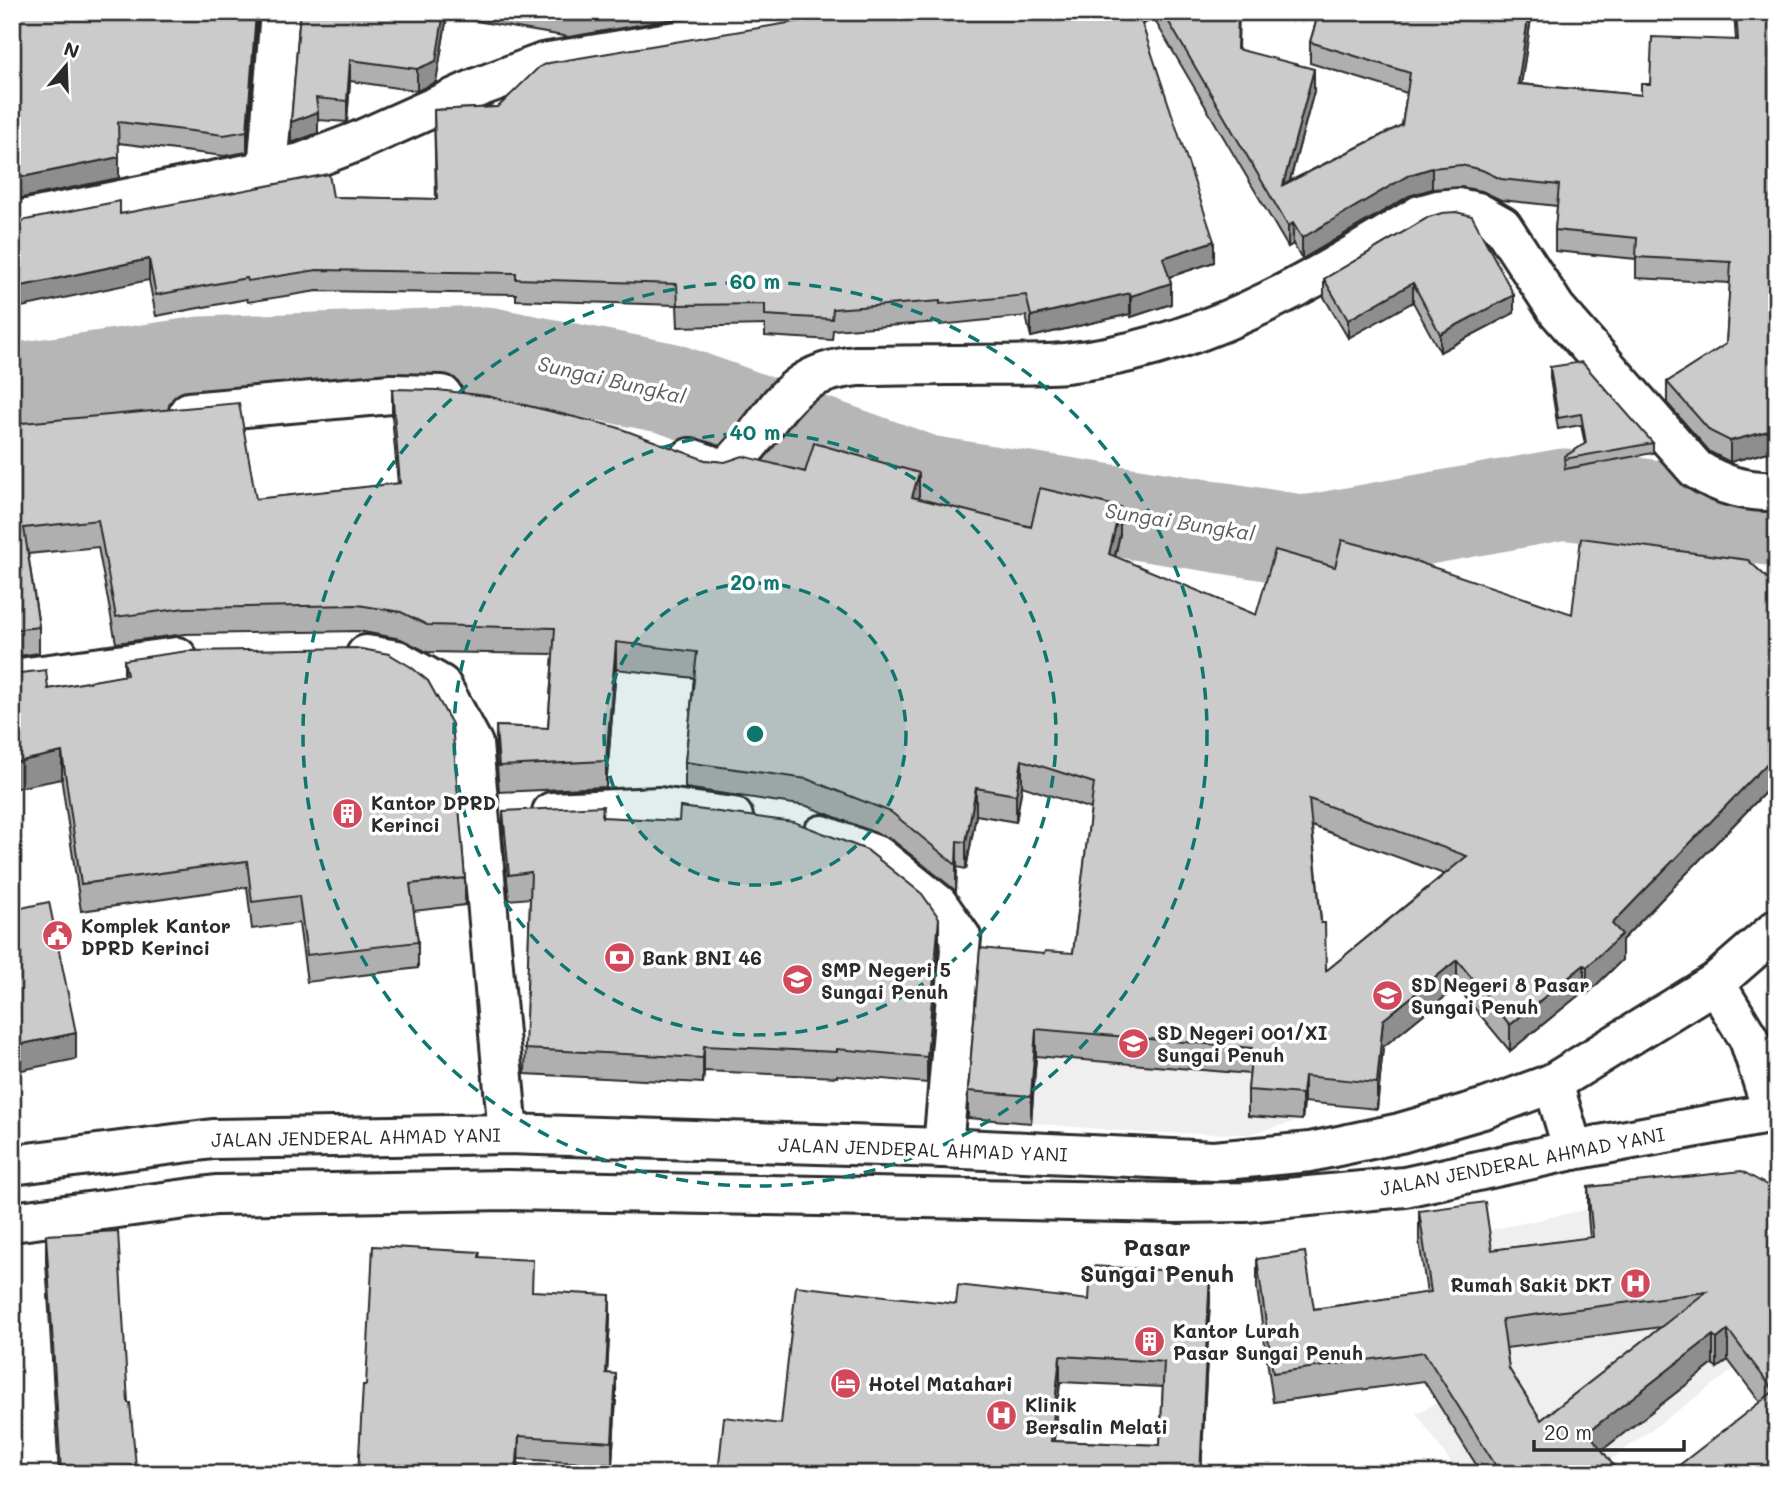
<svg xmlns="http://www.w3.org/2000/svg" width="1789" height="1486" font-family="Mali,sans-serif">
<style>
.built{fill:#efefef}
.lines{fill:none;stroke-linecap:round;stroke-linejoin:round}
.river{stroke:#b6b6b6;stroke-width:91}
.minor-casing{stroke:#2b2b2b;stroke-width:44}
.tertiary-casing{stroke:#2b2b2b;stroke-width:44}
.secondary-casing{stroke:#2b2b2b;stroke-width:44}
.minor{stroke:#fff;stroke-width:38}
.tertiary{stroke:#fff;stroke-width:38}
.secondary{stroke:#fff;stroke-width:38}
.wall{fill:#afafaf;stroke:#2b2b2b;stroke-width:2;fill-rule:evenodd}
.shaded-wall{fill:#8e8e8e;stroke:#2b2b2b;stroke-width:2}
.building{fill:#cbcbcb;stroke:#2b2b2b;stroke-width:2;fill-rule:evenodd}
.ring{fill:none;stroke:#0f766e;stroke-width:3.5;stroke-dasharray:12 9}
.labels{text-anchor:middle;dominant-baseline:central;stroke-width:7;stroke-linejoin:round;paint-order:stroke}
.poi-label{font-size:19px;font-weight:bold;fill:#2b2b2b;stroke:#fff;text-anchor:start}
.street-label{font-size:19px;fill:#2b2b2b;stroke:#fff}
.water-label{font-size:21px;font-style:italic;fill:#5c5c5c;stroke:#fff}
.quarter-label{font-size:23px;font-weight:bold;fill:#2b2b2b;stroke:#fff}
.centre{fill:#0f766e;stroke:#fff;stroke-width:3.5}
.ring-label{font-size:21px;text-anchor:middle;font-weight:bold;fill:#0f766e;stroke:#fff;stroke-width:7;stroke-linejoin:round;paint-order:stroke}
</style>
<rect width="100%" height="100%" fill="#fff"/>
<filter id="ink" filterUnits="userSpaceOnUse"><feTurbulence type="fractalNoise" baseFrequency=".0143" numOctaves="2"/><feDisplacementMap in="SourceGraphic" scale="14" xChannelSelector="R" yChannelSelector="G"/><feConvolveMatrix kernelMatrix="1 2 1 2 8 2 1 2 1" color-interpolation-filters="sRGB"/></filter>
<g filter="url(#ink)">
<g class="built">
<polygon points="964,973 1312,1003 1302,1120 1249,1134 1143,1133 952,1116"/>
<polygon points="1690,1188 1777,1338 1591,1474 1459,1474 1416,1413 1505,1370 1485,1231"/>
</g>
<g class="lines">
<polyline class="river" points="12,389 201,362 486,352 668,388 927,481 1306,541 1564,494 1777,521"/>
<defs>
<g id="minor">
<polyline points="267,170 280,12"/>
<polyline points="12,222 301,163 356,142 479,87 543,63 802,20 815,12"/>
<polyline points="189,412 391,394 442,395"/>
<path d="M690,458L717,467L729,466C778,420 779,374 857,366C887,366 917,365 948,365C987,364 1026,366 1065,363C1201,349 1306,284 1420,215L1438,210L1457,208L1477,212L1502,226L1556,309L1696,469C1722,486 1746,492 1777,491"/>
<polyline points="366,655 397,660 441,685 473,744 508,1134"/>
<polyline points="12,679 177,657"/>
<polyline points="552,812 659,807 733,817"/>
<polyline points="822,835 878,856 938,904 961,937 943,1148"/>
</g>
<polyline id="tertiary" points="1715,983 1777,929"/>
<g id="secondary">
<polyline points="1553,1083 1573,1150"/>
<polyline points="12,1165 213,1139 508,1134 943,1148 1214,1161 1310,1152 1400,1133 1486,1108 1553,1083 1715,983 1749,1039 1773,1113 1777,1116"/>
<polyline points="12,1222 216,1195 507,1190 1175,1203 1245,1202 1405,1187 1573,1150 1773,1113"/>
</g>
</defs>
<use href="#minor" class="minor-casing"/>
<use href="#tertiary" class="tertiary-casing"/>
<use href="#secondary" class="secondary-casing"/>
<use href="#minor" class="minor"/>
<use href="#tertiary" class="tertiary"/>
<use href="#secondary" class="secondary"/>
</g>
<g class="wall">
<polygon points="258,12 247,152 224,156 118,143 119,178 12,200"/>
<polygon points="300,12 715,12 569,37 447,16 436,82 417,91 350,81 347,122 318,120 318,133 291,143"/>
<polygon points="821,12 1239,12 1238,49 1314,91 1290,181 1402,125 1407,93 1310,63 1310,42 1319,12 1532,12 1521,84 1641,95 1650,84 1736,40 1734,12 1777,12 1777,452 1776,450 1730,462 1710,452 1667,403 1667,382 1726,344 1730,283 1636,278 1636,259 1555,251 1555,230 1557,206 1501,200 1482,191 1461,187 1432,189 1409,196 1302,259 1293,244 1288,247 1154,19 1142,24 1214,262 1169,277 1171,304 1131,317 1130,314 1031,337 1026,316 940,325 940,322 833,330 832,340 765,336 765,325 678,327 677,305 516,300 516,294 317,291 248,302 247,299 156,316 149,280 120,214 333,197 436,199 434,110 498,107 806,20"/>
<polygon points="1537,12 1580,12 1580,15"/>
<polygon points="1429,217 1514,313 1440,352 1413,302 1348,338 1324,297 1324,279"/>
<polygon points="1550,367 1653,443 1653,453 1565,469 1564,457 1585,444 1581,425 1558,429 1550,378"/>
<path d="M392,389L705,460L805,472L919,499L1031,527L1120,534L1115,557L1256,615L1335,567L1572,614L1777,587V780L1622,940V960L1587,994L1584,991L1510,1051L1457,987L1383,1047L1377,1109L1304,1102L1302,1120L1248,1116V1090L1250,1074L1036,1056L1031,1123L968,1118V1091L1044,954L1073,953L1091,809L1022,786L1016,822L976,815L966,869L957,867L956,891L891,839L807,806L685,788V762L694,678L616,669L606,787L499,792L496,752V726L548,728L553,654L427,652L401,639L358,631L185,634L116,643L98,547L28,554L39,627V653L12,657V424L256,499L398,484L392,416ZM1312,826L1444,874L1326,971Z"/>
<polygon points="124,660 465,878 465,905 413,911 418,942 418,968 307,982 299,923 252,929 247,887 81,911 48,689 124,676"/>
<polygon points="503,811 603,817 939,943 927,1083 837,1075 837,1077 704,1071 703,1083 525,1074 530,898 509,900 503,836"/>
<path d="M1588,1187L1777,1191V1474L1760,1402L1728,1360L1717,1368L1713,1364L1602,1450L1619,1474H1482L1424,1381L1273,1402L1257,1288V1259L1314,1309L1427,1293L1419,1240V1211L1492,1250L1590,1238L1588,1216ZM1661,1327L1541,1420L1509,1369L1506,1348Z"/>
<polygon points="46,1235 128,1403 136,1474 59,1474 46,1262"/>
<polygon points="480,1257 533,1292 610,1318 607,1373 616,1397 612,1465 519,1459 366,1385"/>
<path d="M1210,1299L1201,1474H718L781,1424L956,1304L1089,1300ZM1060,1382L1163,1387L1160,1445L1054,1441Z"/>
</g>
<g class="shaded-wall">
<polygon points="256,12 258,12 247,152 247,131"/>
<polygon points="444,12 447,12 447,16 436,82 417,91 417,69"/>
<polygon points="1136,12 1154,12 1154,19 1136,27"/>
<polygon points="1529,12 1532,12 1518,105 1518,84"/>
<polygon points="350,60 350,81 347,122 347,101"/>
<polygon points="1314,69 1314,91 1283,206 1283,185"/>
<polygon points="318,112 318,133 291,143 291,122"/>
<polygon points="119,157 119,178 12,200 12,179"/>
<polygon points="1432,168 1432,189 1409,196 1302,259 1302,238 1409,175"/>
<polygon points="1293,223 1293,244 1288,247 1288,226"/>
<polygon points="1214,241 1214,262 1163,279 1163,258"/>
<polygon points="149,259 149,280 12,309 12,288"/>
<polygon points="1171,283 1171,304 1131,317 1131,296"/>
<polygon points="1413,283 1413,302 1348,338 1348,320"/>
<polygon points="1130,293 1130,314 1031,337 1031,316"/>
<polygon points="1514,295 1514,313 1440,352 1440,334"/>
<polygon points="1776,429 1776,450 1730,462 1730,441"/>
<polygon points="919,473 919,500 912,497"/>
<polygon points="1120,507 1120,534 1109,581 1109,554"/>
<polygon points="616,642 616,669 606,787 606,761"/>
<polygon points="62,752 62,779 12,789 12,763"/>
<polygon points="1777,753 1777,780 1622,940 1622,960 1587,994 1587,967 1612,924"/>
<polygon points="1022,760 1022,786 1016,822 1016,795"/>
<polygon points="976,788 976,815 966,869 966,842"/>
<polygon points="957,841 957,867 956,891 956,865"/>
<polygon points="939,918 939,943 927,1083 927,1057"/>
<polygon points="1457,960 1457,987 1383,1047 1377,1109 1377,1083 1383,1020"/>
<polygon points="1584,965 1584,991 1510,1051 1510,1025"/>
<polygon points="1036,1029 1036,1056 1031,1123 1031,1096"/>
<polygon points="76,1033 76,1059 12,1072 12,1046"/>
<polygon points="704,1046 704,1071 703,1083 703,1058"/>
<polygon points="1304,1076 1304,1102 1302,1120 1302,1094"/>
<polygon points="1210,1273 1210,1299 1201,1474 1200,1474"/>
<polygon points="610,1295 610,1318 606,1396 606,1373"/>
<polygon points="1728,1330 1728,1360 1717,1368 1717,1339"/>
<polygon points="1713,1335 1713,1364 1588,1461 1588,1432"/>
<polygon points="1060,1356 1060,1382 1051,1466 1051,1441"/>
<polygon points="616,1374 616,1397 612,1465 612,1442"/>
<polygon points="519,1436 518,1474 516,1474"/>
</g>
<g class="building">
<polygon points="12,12 256,12 247,131 224,135 118,122 119,157 12,179"/>
<polygon points="300,12 444,12 436,61 417,69 350,60 347,101 316,98 318,112 291,122"/>
<polygon points="550,12 588,12 569,15"/>
<polygon points="821,12 1138,12 1214,241 1163,258 1171,283 1131,296 1130,293 1031,316 1026,295 940,304 940,301 833,309 832,319 765,315 765,304 678,305 677,284 516,279 516,273 317,270 248,281 247,278 156,295 149,259 12,288 12,222 16,222 120,201 120,214 329,174 333,197 437,199 434,110 498,107 539,67 549,63 806,20"/>
<polygon points="1163,12 1238,12 1237,49 1314,69 1283,185 1402,125 1410,73 1310,42 1319,12 1529,12 1518,84 1641,95 1641,84 1650,84 1652,37 1738,40 1736,12 1777,12 1777,431 1776,429 1730,441 1710,431 1667,382 1726,344 1731,262 1636,257 1637,238 1555,230 1559,185 1501,179 1482,170 1461,165 1432,168 1409,175 1302,238 1293,223 1288,226"/>
<polygon points="1456,212 1472,216 1514,295 1440,334 1413,283 1348,320 1324,279 1429,217 1442,213"/>
<polygon points="1582,362 1653,443 1565,459 1564,457 1586,443 1581,414 1558,418 1550,367"/>
<path d="M392,389L438,390L487,396L616,427L705,460L725,462L743,456L805,472L814,443L919,473L912,497L1031,527L1040,488L1120,507L1109,554L1256,615L1275,550L1335,567L1342,540L1388,552L1572,614L1581,538L1748,560L1777,587V753L1612,924L1622,934L1587,967L1584,965L1510,1025L1457,960L1383,1020L1377,1083L1304,1076L1302,1094L1248,1090L1252,1048L1036,1029L1031,1096L968,1091L980,948L1044,954L1045,951L1073,953L1094,783L1022,760L1016,795L976,788L966,842L957,841L956,865L891,812L807,779L685,762L697,652L616,642L606,761L499,766L496,726L548,728L555,628L427,625L401,612L358,605L185,608L116,617L98,520L24,528L39,627L12,630V424L239,403L256,499L400,483ZM1309,799L1467,856L1326,971L1325,923H1321Z"/>
<polygon points="356,648 389,654 411,667 428,681 452,724 465,878 410,884 418,942 307,955 299,896 252,902 247,861 81,884 62,752 12,763 12,674 46,670 48,689 127,675 124,660 188,651"/>
<polygon points="603,806 602,817 679,821 680,807 794,822 867,850 922,894 939,918 927,1057 837,1049 837,1052 704,1046 703,1058 525,1049 531,872 509,875 503,811"/>
<polygon points="49,902 76,1033 12,1046 12,910"/>
<path d="M1742,1171L1777,1191V1474H1668L1774,1391L1728,1330L1717,1339L1713,1335L1588,1432L1620,1474H1485L1496,1466L1424,1352L1273,1373L1257,1259L1305,1252L1314,1309L1431,1292L1419,1211L1485,1202L1492,1250L1593,1237L1588,1187ZM1706,1292L1541,1420L1509,1369L1502,1319Z"/>
<polygon points="118,1231 128,1403 130,1403 136,1466 61,1472 46,1235"/>
<polygon points="373,1246 480,1252 479,1257 533,1260 532,1291 610,1295 606,1373 616,1374 612,1442 519,1436 516,1474 358,1474 363,1385 366,1385"/>
<path d="M1091,1266L1210,1273L1200,1474H718L724,1417L781,1424L796,1286L956,1304L958,1285L1089,1300ZM1060,1356L1164,1362L1160,1445L1051,1441Z"/>
</g>
</g>
<circle cx="755" cy="734" r="151" fill="#0f766e" fill-opacity=".12"/>
<g class="ring">
<circle cx="755" cy="734" r="151"/>
<circle cx="755" cy="734" r="301"/>
<circle cx="755" cy="734" r="452"/>
</g>
<defs>
<symbol id="building-disc" viewBox="-11 -11 22 22"><circle r="9.5" fill="#d1495b" stroke="#fff"/><path d="M-4-6H4V6H1V3H-1V6H-4ZM-2.5-4.3h1.7v1.8h-1.7ZM.8-4.3h1.7v1.8H.8ZM-2.5-1h1.7V.8h-1.7ZM.8-1h1.7V.8H.8Z" fill="#fff"/></symbol>
<symbol id="civic-disc" viewBox="-11 -11 22 22"><circle r="9.5" fill="#d1495b" stroke="#fff"/><path d="M-.6-6.5H3V-4.5H.6V-3L4-1V1h2V6H-6V1h2V-1L-.6-3ZM-1.2 2.5V6h2.4V2.5Z" fill="#fff"/></symbol>
<symbol id="bank-disc" viewBox="-11 -11 22 22"><circle r="9.5" fill="#d1495b" stroke="#fff"/><path d="M-6-4H6V4H-6ZM0-2.3a2.3 2.3 0 1 0 0 4.6a2.3 2.3 0 1 0 0-4.6Z" fill="#fff"/></symbol>
<symbol id="school-disc" viewBox="-11 -11 22 22"><circle r="9.5" fill="#d1495b" stroke="#fff"/><path d="M0-5L7-2L0 1L-7-2ZM-4 1L0 2.5L4 1V4Q0 6-4 4Z" fill="#fff"/></symbol>
<symbol id="hospital-disc" viewBox="-11 -11 22 22"><circle r="9.5" fill="#d1495b" stroke="#fff"/><path d="M-5-5h3v3.5h4V-5h3V5h-3V1.5h-4V5h-3Z" fill="#fff"/></symbol>
<symbol id="hotel-disc" viewBox="-11 -11 22 22"><circle r="9.5" fill="#d1495b" stroke="#fff"/><path d="M-6-4.5h1.5V1H6V5H4.5V3h-9V5H-6ZM-4 0a1.8 1.8 0 1 1 3.6 0ZM.5 0V-2.5h3Q6-2.5 6 0Z" fill="#fff"/></symbol>
</defs>
<g fill-rule="evenodd">
<use href="#building-disc" x="330" y="796" width="35" height="35"/>
<use href="#civic-disc" x="40" y="918" width="35" height="35"/>
<use href="#bank-disc" x="602" y="940" width="35" height="35"/>
<use href="#school-disc" x="780" y="962" width="35" height="35"/>
<use href="#school-disc" x="1370" y="978" width="35" height="35"/>
<use href="#school-disc" x="1116" y="1026" width="35" height="35"/>
<use href="#hospital-disc" x="1618" y="1266" width="35" height="35"/>
<use href="#building-disc" x="1132" y="1324" width="35" height="35"/>
<use href="#hotel-disc" x="828" y="1366" width="35" height="35"/>
<use href="#hospital-disc" x="984" y="1398" width="35" height="35"/>
</g>
<g class="labels">
<g class="poi-label">
<text x="371" y="802">Kantor DPRD<tspan x="371" dy="22">Kerinci</tspan></text>
<text x="81" y="925">Komplek Kantor<tspan x="81" dy="22">DPRD Kerinci</tspan></text>
<text x="642" y="957">Bank BNI 46</text>
<text x="821" y="969">SMP Negeri 5<tspan x="821" dy="22">Sungai Penuh</tspan></text>
<text x="1411" y="984">SD Negeri 8 Pasar<tspan x="1411" dy="22">Sungai Penuh</tspan></text>
<text x="1157" y="1032">SD Negeri 001/XI<tspan x="1157" dy="22">Sungai Penuh</tspan></text>
<text x="1612" y="1284" text-anchor="end">Rumah Sakit DKT</text>
<text x="1173" y="1330">Kantor Lurah<tspan x="1173" dy="22">Pasar Sungai Penuh</tspan></text>
<text x="868" y="1383">Hotel Matahari</text>
<text x="1025" y="1404">Klinik<tspan x="1025" dy="22">Bersalin Melati</tspan></text>
</g>
<g class="street-label">
<text transform="translate(356 1137) rotate(-1)">JALAN JENDERAL AHMAD YANI</text>
<text transform="translate(923 1149) rotate(2)">JALAN JENDERAL AHMAD YANI</text>
<text transform="translate(1522 1161) rotate(-11)">JALAN JENDERAL AHMAD YANI</text>
</g>
<g class="water-label">
<text transform="translate(612 379) rotate(13)">Sungai Bungkal</text>
<text transform="translate(1180 521) rotate(9)">Sungai Bungkal</text>
</g>
<g class="quarter-label">
<text x="1157" y="1247">Pasar<tspan x="1157" dy="26">Sungai Penuh</tspan></text>
</g>
</g>
<circle cx="755" cy="734" r="10" class="centre"/>
<g class="ring-label">
<text x="755" y="289">60 m</text>
<text x="755" y="440">40 m</text>
<text x="755" y="590">20 m</text>
</g>
<rect width="1789" height="1486" fill="none" stroke="#fff" stroke-width="42"/>
<rect x="21" y="21" width="1747" height="1444" fill="none" stroke="#2b2b2b" stroke-width="2.5" filter="url(#ink)"/>
<g transform="translate(66 66) rotate(19)" stroke="#ffffff" stroke-width="5" paint-order="stroke">
<path d="M0-5L12 26L0 18L-12 26Z" fill="#2b2b2b"/>
<text y="-10" font-size="19" font-weight="bold" text-anchor="middle" fill="#2b2b2b">N</text>
</g>
<path d="M1534 1440v10h150v-10" fill="none" stroke="#2b2b2b" stroke-width="3.5"/>
<text x="1544" y="1440" font-size="21" fill="#2b2b2b" stroke="#ffffff" stroke-width="5" paint-order="stroke">20 m</text>
</svg>
